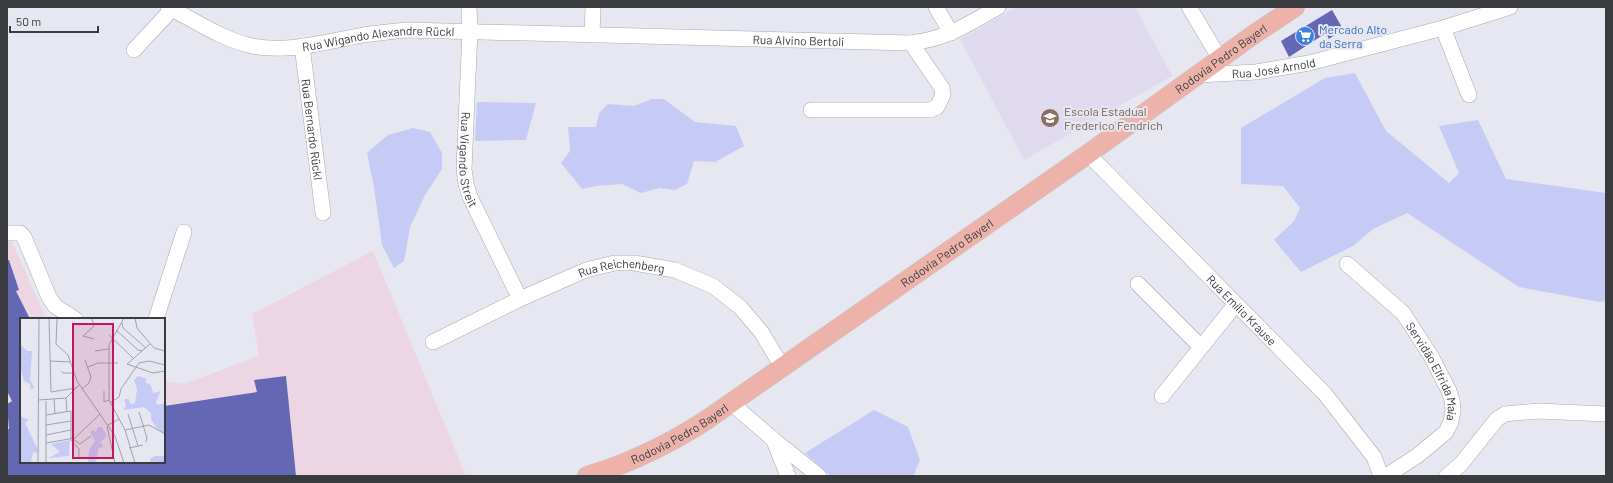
<svg xmlns="http://www.w3.org/2000/svg" width="1613" height="483" font-family="Barlow,sans-serif">
<style>
.industrial{fill:#edd6e4}
.education{fill:#e0daef}
.green{fill:#c6cbf6}
.building{fill:#6467b3}
.lines{fill:none;stroke-linecap:round;stroke-linejoin:round}
.minor-casing{stroke:#a7a8b0;stroke-width:16}
.major-casing{stroke:#c4c4c5;stroke-width:20}
.minor{stroke:#fff;stroke-width:15}
.major{stroke:#edb3aa;stroke-width:19}
.labels{text-anchor:middle;dominant-baseline:central;stroke-width:4;stroke-linejoin:round;paint-order:stroke}
.shop-label{font-size:12px;fill:#366cbe;stroke:#e6e7f0;text-anchor:start}
.street-label{font-size:12px;fill:#3a3b3e;stroke:#e6e7f0}
.education-label{font-size:12px;fill:#785e54;stroke:#e6e7f0;text-anchor:start}
.inset-road{fill:none;stroke:#a1a2a9;stroke-width:1}
.view{fill:#c2185b;fill-opacity:0.15;stroke:#c2185b;stroke-width:2}
.inset-edge{fill:none;stroke:#3a3b3e;stroke-width:2}
</style>
<rect width="100%" height="100%" fill="#e6e7f0"/>
<polygon class="industrial" points="10,237 45,316 49,319 21,319 21,462 164,462 164,381 184,384 259,356 252,314 373,251 466,476 7,476 7,238"/>
<polygon class="education" points="1017,7 1135,7 1172,76 1024,160 960,39"/>
<g class="green">
<polygon points="1355,73 1386,131 1449,183 1459,173 1439,126 1478,120 1506,179 1606,193 1606,301 1600,302 1519,287 1407,213 1373,229 1353,246 1301,272 1274,240 1294,221 1300,208 1283,186 1241,184 1241,128 1325,78"/>
<polygon points="652,99 664,99 695,122 736,126 744,146 715,162 694,161 687,184 675,190 660,188 641,193 622,184 596,186 582,189 561,163 570,151 568,127 596,127 599,113 608,104 634,106"/>
<polygon points="477,102 536,103 526,140 475,141"/>
<polygon points="413,128 430,132 442,153 442,169 425,195 410,227 404,261 394,268 382,245 374,187 367,153 388,135"/>
<polygon points="874,410 908,427 920,460 913,476 831,476 805,453"/>
</g>
<g class="building">
<polygon points="1332,10 1343,29 1329,39 1326,33 1289,57 1281,41"/>
<polygon points="7,260 9,260 19,290 16,291 30,319 21,319 21,462 164,462 164,406 257,392 254,380 286,376 296,476 7,476 7,429 9,429 7,404 12,401 7,391"/>
</g>
<g class="lines">
<defs>
<g id="minor">
<path id="s1" d="M168,7C194,20 220,38 248,45C285,54 326,42 363,35C378,33 393,31 408,30L911,43C946,39 967,25 998,7"/>
<path id="s2" d="M469,7L470,30L464,169L466,184L470,197L520,299"/>
<polyline points="936,7 951,33"/>
<polyline points="1189,7 1220,59"/>
<polyline points="1443,28 1469,95"/>
<polyline points="592,35 593,7"/>
<path id="s3" d="M302,46L323,213"/>
<polyline points="134,50 174,7"/>
<path id="s4" d="M1198,75L1256,72L1309,63L1443,28L1510,7"/>
<polyline points="811,110 930,110 937,107 943,95 942,88 911,43"/>
<path id="s5" d="M1088,154L1325,394L1374,457L1381,476"/>
<polyline points="7,233 20,233 24,237 49,297 55,306 75,319"/>
<path id="s6" d="M1347,264L1403,313L1431,356L1449,391L1452,400L1453,410L1451,422L1446,432L1417,456L1386,476"/>
<polyline points="1138,284 1201,347"/>
<polyline points="156,319 184,232"/>
<path id="s7" d="M433,342L520,299L586,270L615,263H634L675,270L713,286L740,307L762,333L782,367"/>
<polyline points="1162,396 1235,305"/>
<polyline points="731,403 774,440 819,476"/>
<polyline points="774,441 788,476"/>
<polyline points="1447,476 1461,464 1497,419 1505,414 1538,411 1606,414"/>
</g>
<g id="major">
<path id="s8" d="M587,476C628,464 669,444 705,421L1088,154L1253,35L1295,7"/>
</g>
</defs>
<use href="#minor" class="minor-casing"/>
<use href="#major" class="major-casing"/>
<use href="#minor" class="minor"/>
<use href="#major" class="major"/>
</g>
<defs>
<symbol id="supermarket-disc" viewBox="-11 -11 22 22"><circle r="9.5" fill="#3f7fe0" stroke="#e6e7f0"/><path d="M-6-5.5h2.5l.6 2H6L4.5 2H-2.5L-4.4-4H-6ZM-1.5 3.2a1.3 1.3 0 1 0 .1 0ZM3 3.2a1.3 1.3 0 1 0 .1 0Z" fill="#fff"/></symbol>
<symbol id="school-disc" viewBox="-11 -11 22 22"><circle r="9.5" fill="#8d6e63" stroke="#e6e7f0"/><path d="M0-5L7-2L0 1L-7-2ZM-4 1L0 2.5L4 1V4Q0 6-4 4Z" fill="#fff"/></symbol>
</defs>
<g fill-rule="evenodd">
<use href="#supermarket-disc" x="1294" y="25" width="22" height="22"/>
<use href="#school-disc" x="1039" y="107" width="22" height="22"/>
</g>
<g class="labels">
<g class="shop-label">
<text x="1319" y="29">Mercado Alto<tspan x="1319" dy="14">da Serra</tspan></text>
</g>
<g class="street-label">
<text stroke="none"><textPath href="#s1" startOffset="220">Rua Wigando Alexandre Rückl</textPath></text>
<text stroke="none"><textPath href="#s1" startOffset="641">Rua Alvino Bertoli</textPath></text>
<text stroke="none"><textPath href="#s8" startOffset="761">Rodovia Pedro Bayerl</textPath></text>
<text stroke="none"><textPath href="#s4" startOffset="76">Rua José Arnold</textPath></text>
<text stroke="none"><textPath href="#s3" startOffset="84">Rua Bernardo Rückl</textPath></text>
<text stroke="none"><textPath href="#s2" startOffset="153">Rua Vigando Streit</textPath></text>
<text stroke="none"><textPath href="#s8" startOffset="425">Rodovia Pedro Bayerl</textPath></text>
<text stroke="none"><textPath href="#s7" startOffset="205">Rua Reichenberg</textPath></text>
<text stroke="none"><textPath href="#s5" startOffset="219">Rua Emílio Krause</textPath></text>
<text stroke="none"><textPath href="#s6" startOffset="141">Servidão Elfrida Maia</textPath></text>
<text stroke="none"><textPath href="#s8" startOffset="102">Rodovia Pedro Bayerl</textPath></text>
</g>
<g class="education-label">
<text x="1064" y="111">Escola Estadual<tspan x="1064" dy="14">Frederico Fendrich</tspan></text>
</g>
</g>
<g transform="translate(20 318)">
<rect width="145" height="145" fill="#e6e7f0"/>
<path d="M0,26L7,33H12L10,62L14,69L11,72L10,66L4,63L0,49ZM118,58L127,61L125,64L131,67L133,75L141,73L136,84L137,87L145,85V116L137,111L131,101V95L124,89L103,92L106,88L104,81H108L111,86L115,85L117,71L114,62ZM0,98L9,102L5,105L18,132L17,135L13,134L11,145H0ZM78,109H82L87,118L78,126L82,125L83,129L78,131L77,141L74,145H68L69,132L75,123L70,114L73,112L76,114ZM50,122L49,138L28,140L40,134L31,126ZM135,138H145V145H130V141Z" fill="#c6cbf6"/>
<path class="inset-road" d="M29,0L31,74L56,70M37,0L36,26L48,37L57,63L95,118L104,145M72,0L74,8L63,18L74,21M104,0L89,27V82L105,112L115,145M115,0L117,10L134,30L145,33M102,5L103,10L126,30M96,12L118,32L122,33M89,17L113,40M130,26L107,46L133,55L145,53M75,33L89,31M30,43L51,44M68,49L78,45H98M41,53L43,55H54M62,71L69,65L71,59L65,42M84,73V84L89,82M46,80L47,94M34,81L35,96M19,82L46,80L59,67M26,83V145M90,85L99,79L101,71L119,45L129,43L145,47M119,94L127,120L126,124M108,96L118,128M26,97L51,93V122L59,131V140M26,107L51,103M88,107L99,101M87,108L95,145M105,112L129,107L145,116M26,117L51,112M53,121L60,126L71,118M26,125L55,120L80,96M109,130L123,127M18,145L19,0"/>
<path class="view" d="M53,6H93V140H53Z"/>
<rect width="145" height="145" class="inset-edge"/>
</g>
<rect width="1613" height="483" fill="none" stroke="#3a3b3e" stroke-width="16"/>
<path d="M10 26v6h88v-6" fill="none" stroke="#3a3b3e" stroke-width="2"/>
<text x="16" y="26" font-size="12" fill="#3a3b3e" stroke="#e6e7f0" stroke-width="3" paint-order="stroke">50 m</text>
</svg>
